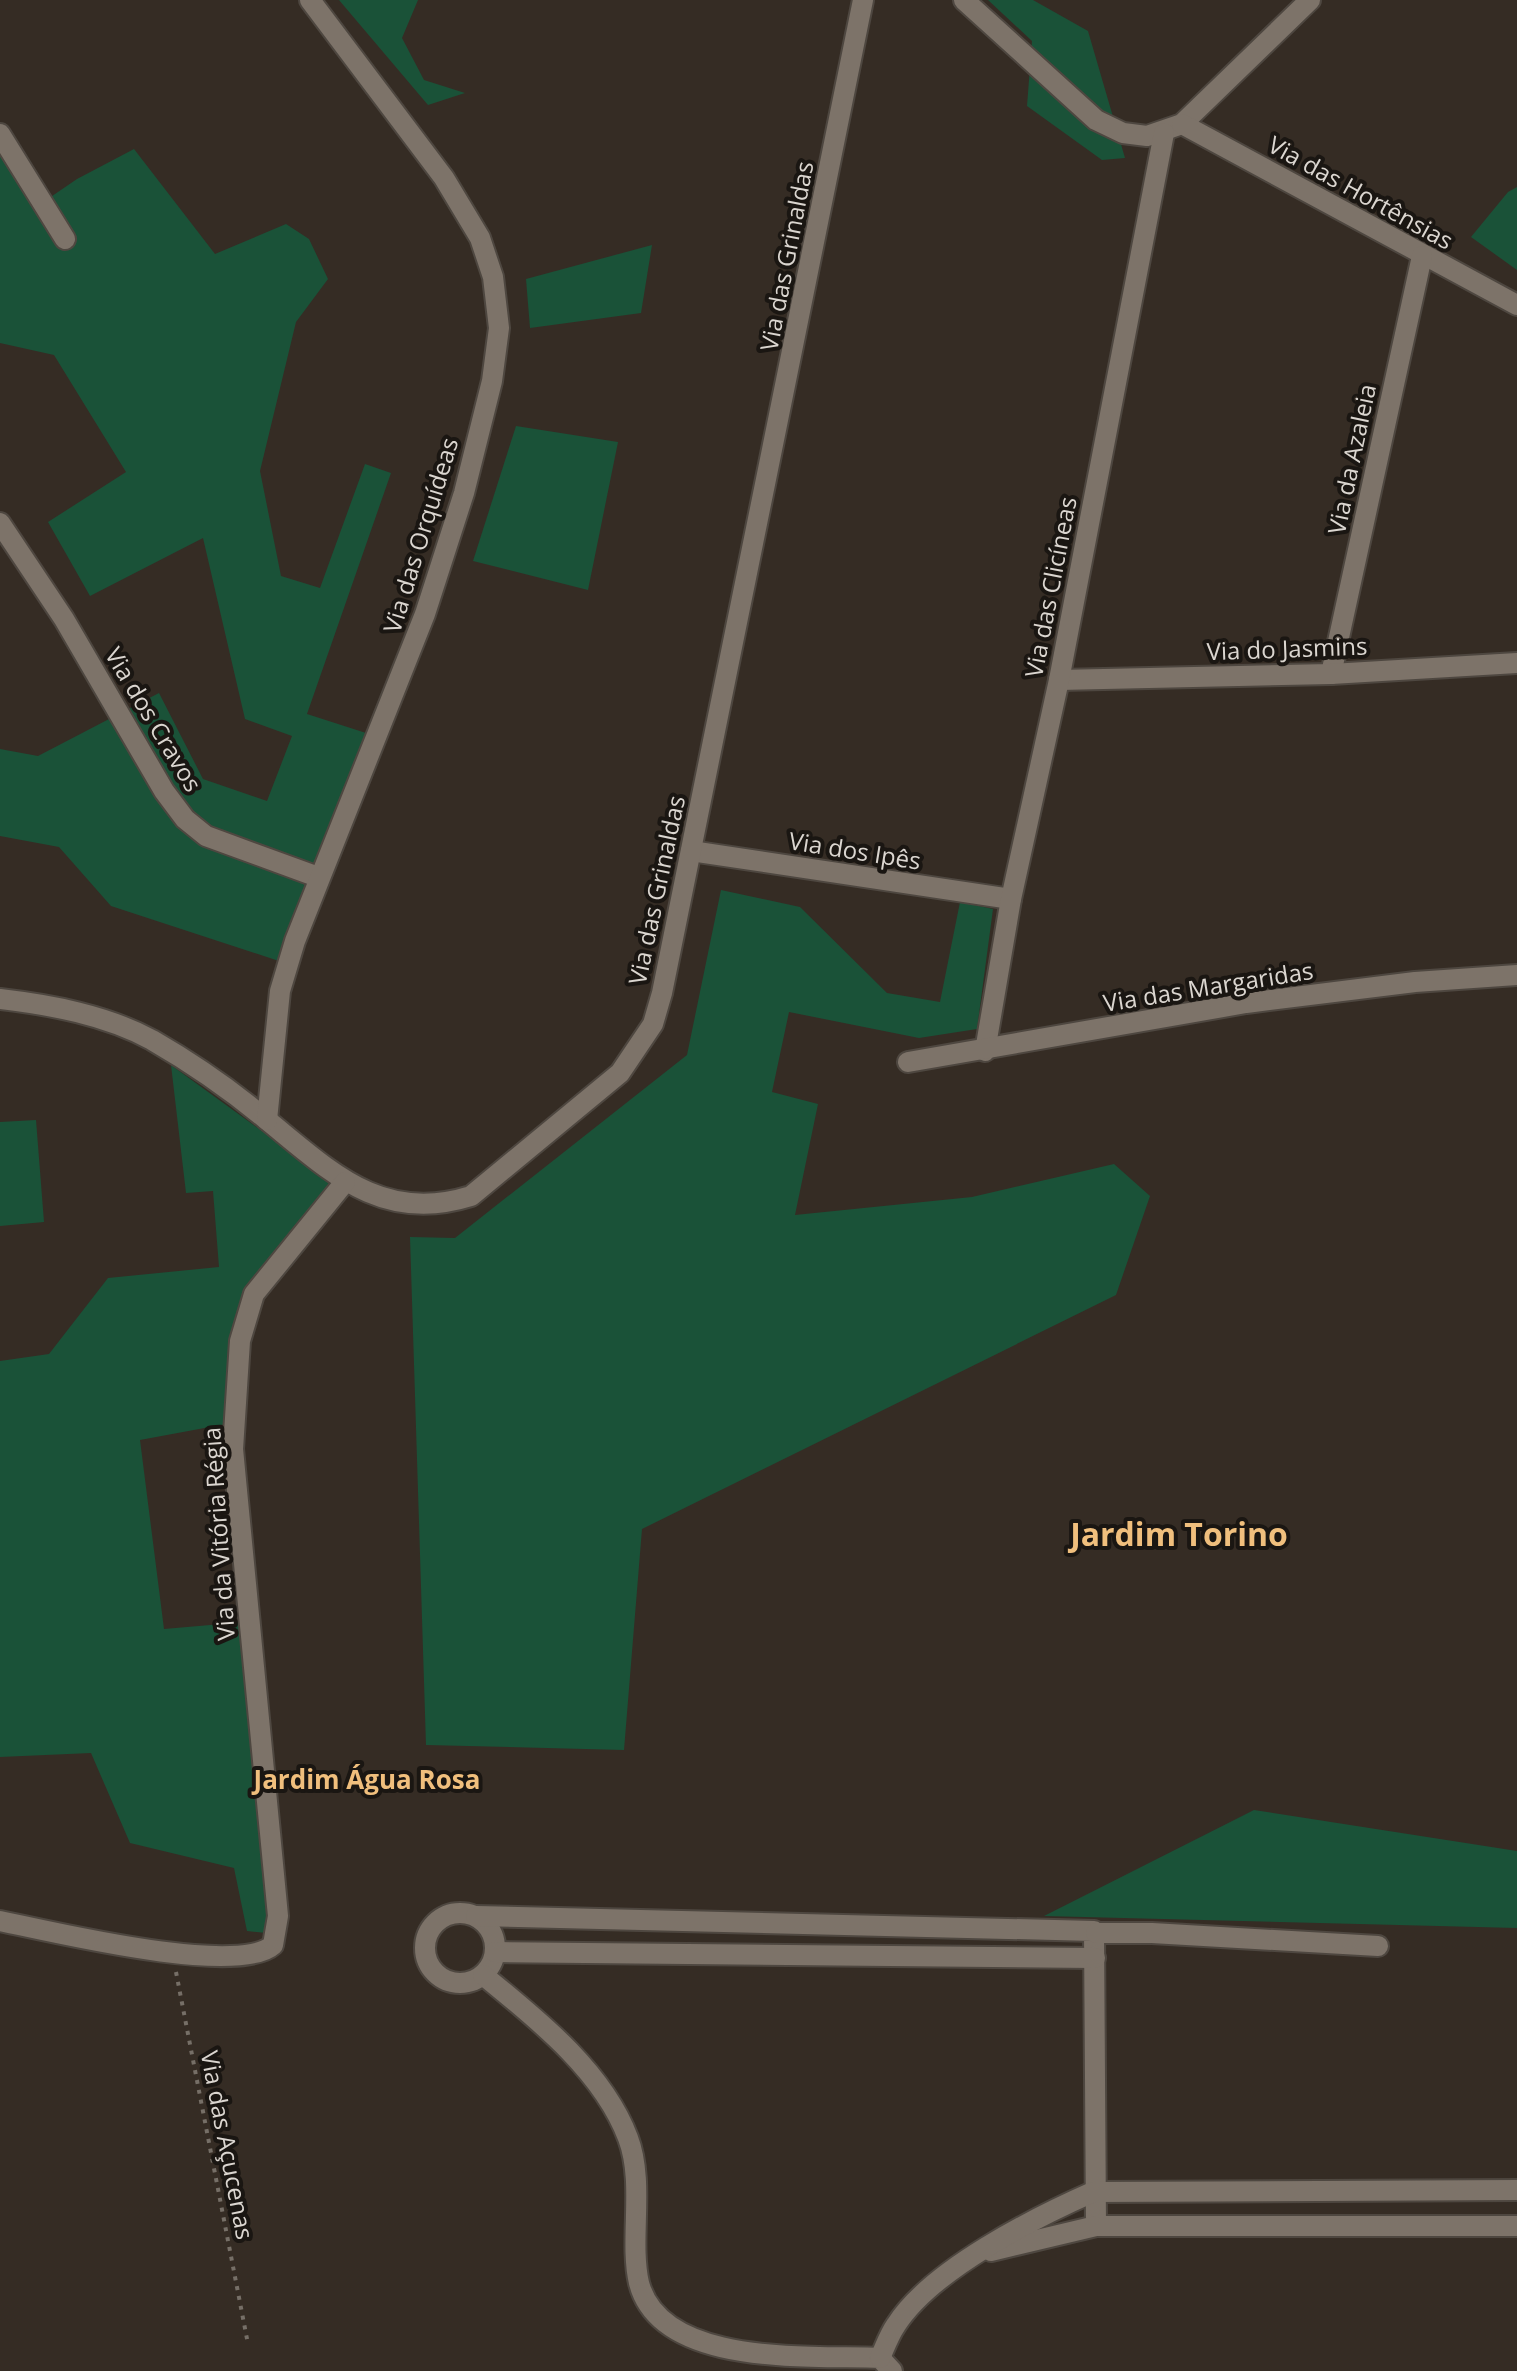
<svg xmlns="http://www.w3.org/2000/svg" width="1517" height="2371" font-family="'Open Sans',sans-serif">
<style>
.green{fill:#1a5238}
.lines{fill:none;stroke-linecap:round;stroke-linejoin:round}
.minor-casing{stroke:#4e4740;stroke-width:24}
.path{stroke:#766f67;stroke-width:4;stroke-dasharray:4 6;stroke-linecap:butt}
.minor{stroke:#7d7369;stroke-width:20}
.labels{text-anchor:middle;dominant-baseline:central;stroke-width:8;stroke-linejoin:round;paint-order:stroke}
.street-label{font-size:24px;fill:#dbd6d0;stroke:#1a1612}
.neighbourhood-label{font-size:26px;font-weight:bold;fill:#f0bf7d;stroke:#1a1612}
.district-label{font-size:32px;font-weight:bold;fill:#f0bf7d;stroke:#1a1612}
</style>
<rect width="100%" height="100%" fill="#352c24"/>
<g class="green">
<polygon points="339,0 418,0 402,38 424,80 465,93 428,105"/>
<polygon points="988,0 1033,0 1088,31 1125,158 1102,160 1027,106 1032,41"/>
<polygon points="134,149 215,254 286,224 309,239 328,279 296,322 260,471 281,576 320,588 365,464 391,473 307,714 366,733 285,963 111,906 59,847 0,836 0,749 38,756 159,693 203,779 267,801 292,736 245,719 203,538 90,596 48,522 126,472 54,355 0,343 0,152 36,207 77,179"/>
<polygon points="1517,187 1517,270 1471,237 1508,192"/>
<polygon points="652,245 641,313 530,328 526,279"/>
<polygon points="516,426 618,442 588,590 473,561"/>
<polygon points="721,890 800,907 887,993 940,1002 960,902 993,909 977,1029 919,1038 789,1012 772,1092 818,1104 795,1215 972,1197 1114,1164 1150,1196 1116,1295 642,1529 624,1750 426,1745 410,1237 455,1238 687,1055"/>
<polygon points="171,1065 331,1181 245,1289 234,1342 226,1424 140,1440 164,1629 245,1622 277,1934 247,1931 234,1868 130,1843 91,1753 0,1757 0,1361 49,1354 108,1278 219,1267 213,1191 186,1193"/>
<polygon points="36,1120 44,1222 0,1226 0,1122"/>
<polygon points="1254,1810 1517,1851 1517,1928 1044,1916"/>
</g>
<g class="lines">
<defs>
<g id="minor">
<polyline points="964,0 1096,120 1123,133 1147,136 1182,124 1310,0"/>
<polyline points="1182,124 1517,305"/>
<polyline points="0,134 65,239"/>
<polyline points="0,523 64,619 164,791 185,819 206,836 318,877"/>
<polyline points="1331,674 1422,256"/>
<polyline points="1059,680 1331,674 1517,663"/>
<polyline points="691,851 1011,899"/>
<path d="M0,999C51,1005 106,1015 152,1040C192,1063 231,1090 267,1120C331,1172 382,1224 471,1196L620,1073L653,1024L662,993L863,0"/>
<polyline points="985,1051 1011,899 1059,680 1164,133"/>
<polyline points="908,1062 1246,1003 1415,982 1517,975"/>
<polyline points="267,1120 280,991 295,941 425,614 464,493 492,381 499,328 493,277 480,238 444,178 310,0"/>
<circle cx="460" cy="1948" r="35"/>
<polyline points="476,1916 1094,1931 1096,2226"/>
<path d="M0,1921C49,1931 238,1977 273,1945L278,1916L233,1449L240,1341L254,1294L345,1182"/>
<polyline points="1096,1933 1152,1933 1378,1946"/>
<polyline points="495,1952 1095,1958"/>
<path d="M483,1975C537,2019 603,2071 628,2138C645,2183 629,2240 639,2283C661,2368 813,2355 880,2358L892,2371"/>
<polyline points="991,2251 1096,2226 1517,2226"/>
<path d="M880,2358C885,2347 889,2335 896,2325C931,2270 1034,2218 1093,2192L1517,2190"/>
</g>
</defs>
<use href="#minor" class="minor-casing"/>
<polyline class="path" points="176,1972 248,2344"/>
<use href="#minor" class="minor"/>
</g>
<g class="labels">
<g class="street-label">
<text transform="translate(1361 192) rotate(29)">Via das Hortênsias</text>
<text transform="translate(786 256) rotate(-79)">Via das Grinaldas</text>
<text transform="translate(1351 459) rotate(-78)">Via da Azaleia</text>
<text transform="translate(420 535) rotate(-73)">Via das Orquídeas</text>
<text transform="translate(1050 587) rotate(-79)">Via das Clicíneas</text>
<text transform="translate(1287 648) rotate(-2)">Via do Jasmins</text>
<text transform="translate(154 719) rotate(59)">Via dos Cravos</text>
<text transform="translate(855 850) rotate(9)">Via dos Ipês</text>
<text transform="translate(656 890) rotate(-78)">Via das Grinaldas</text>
<text transform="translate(1208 986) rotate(-9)">Via das Margaridas</text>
<text transform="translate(218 1534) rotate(-94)">Via da Vitória Régia</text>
<text transform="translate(228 2145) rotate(79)">Via das Açucenas</text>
</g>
<g class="neighbourhood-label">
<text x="367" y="1779">Jardim Água Rosa</text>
</g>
<g class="district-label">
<text x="1179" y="1533">Jardim Torino</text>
</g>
</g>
</svg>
